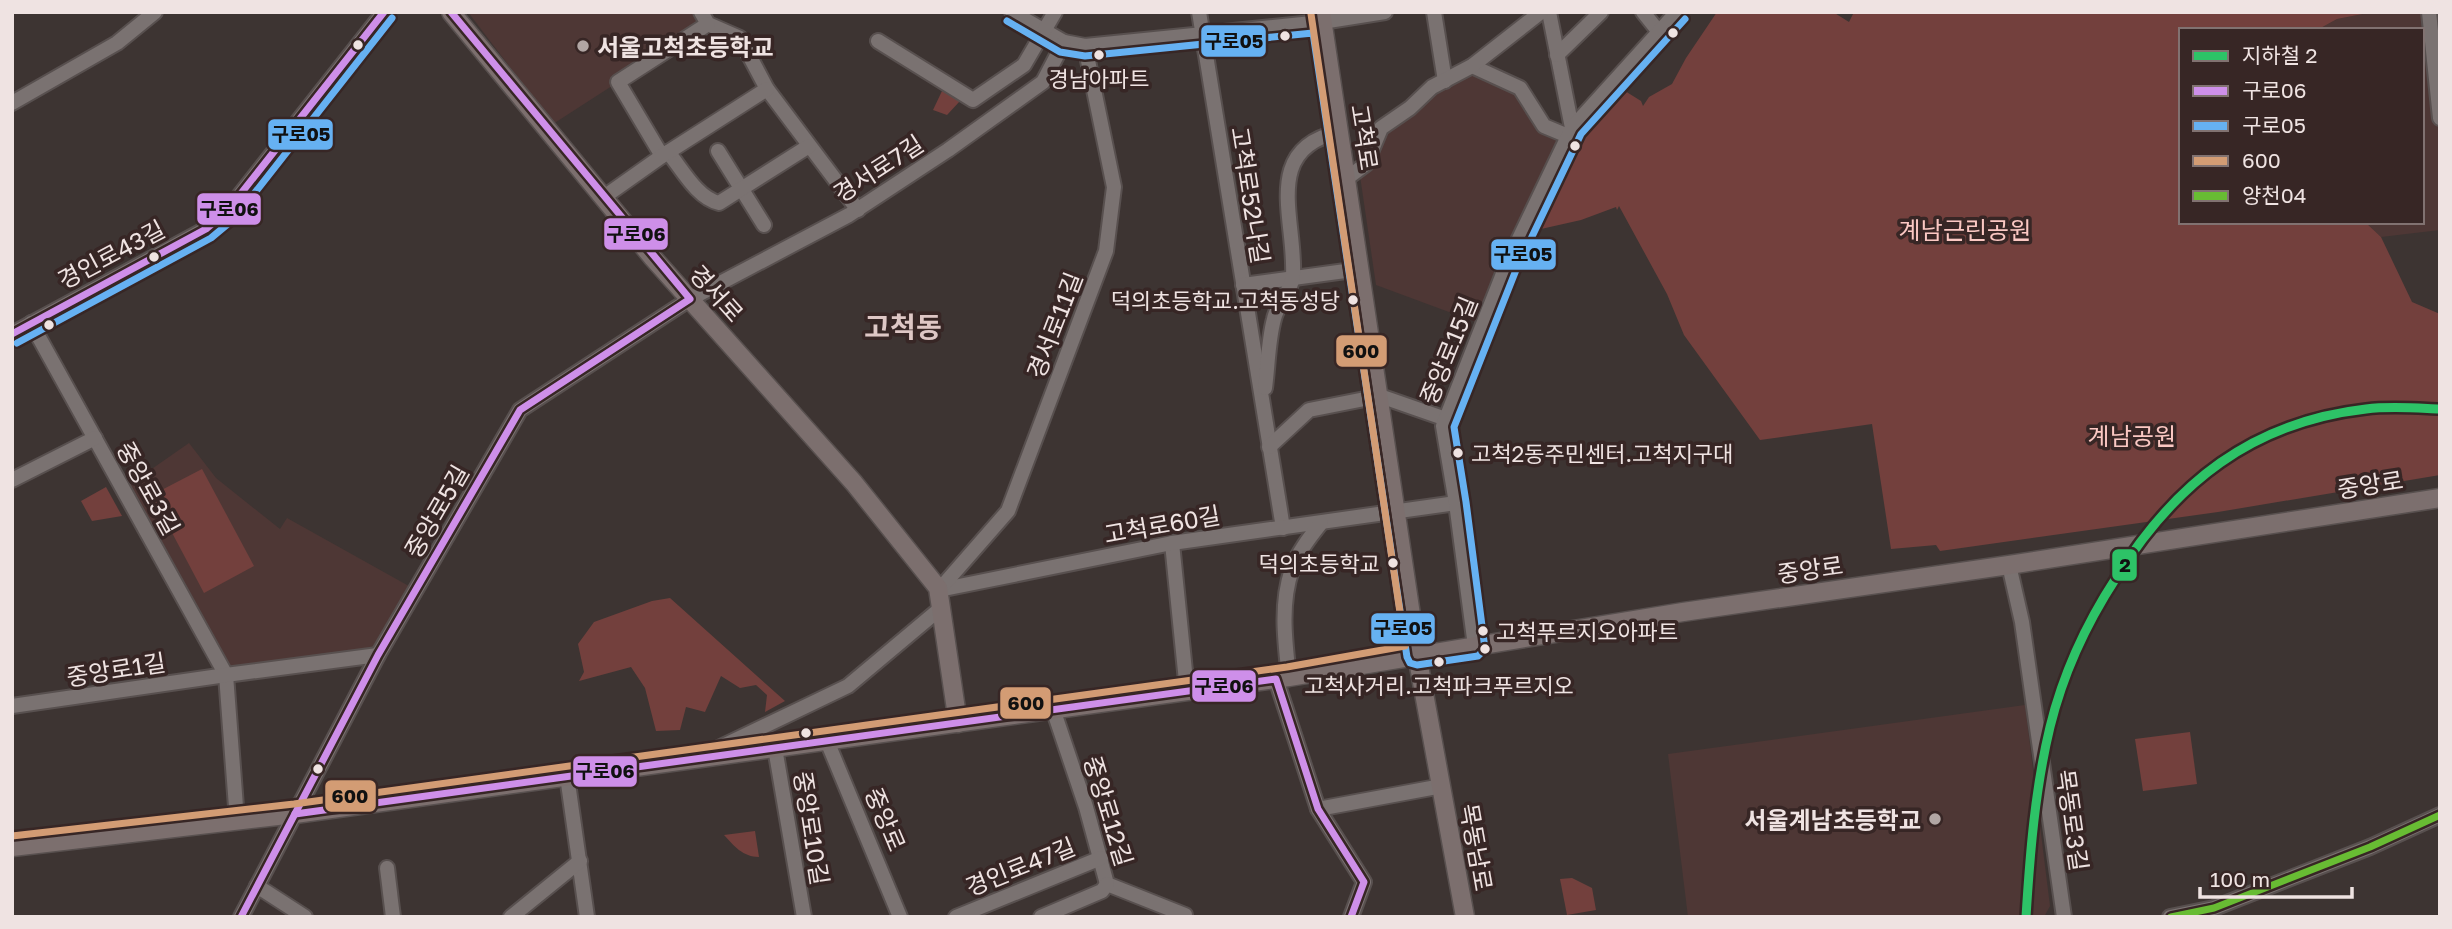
<svg xmlns="http://www.w3.org/2000/svg" width="2452" height="929" font-family="'Golos Text','Noto Sans KR',sans-serif">
<style>
.built{fill:#4e3735}
.green{fill:#73403d}
.lines{fill:none;stroke-linecap:round;stroke-linejoin:round}
.minor-casing{stroke:#58504f;stroke-width:18}
.major-casing{stroke:#58504f;stroke-width:21}
.minor{stroke:#7a7271;stroke-width:14}
.major{stroke:#7c6f6e;stroke-width:18}
.bus-1-casing{stroke:#372625;stroke-width:12}
.bus-2-casing{stroke:#372625;stroke-width:12}
.bus-3-casing{stroke:#372625;stroke-width:12}
.bus-4-casing{stroke:#372625;stroke-width:12}
.bus-1{stroke:#ce8fe9;stroke-width:7}
.bus-2{stroke:#66b1f2;stroke-width:7}
.bus-3{stroke:#d39c74;stroke-width:7}
.bus-4{stroke:#68bc33;stroke-width:7}
.metro-1-casing{stroke:#372625;stroke-width:14}
.metro-1{stroke:#2dc367;stroke-width:9}
.bus-dot{fill:#efe3e2;stroke:#372625;stroke-width:2.5}
.poi-dot{fill:#b1a6a4;stroke:#372625;stroke-width:2.5}
.labels{text-anchor:middle;dominant-baseline:central;stroke-width:7;stroke-linejoin:round;paint-order:stroke}
.bus-label{font-size:22px;fill:#efe3e2;stroke:#372625}
.poi-label{font-size:24px;font-weight:bold;fill:#efe3e2;stroke:#372625;text-anchor:start}
.street-label{font-size:24px;fill:#efe3e2;stroke:#372625}
.park-label{font-size:24px;fill:#fbc8c3;stroke:#372625}
.quarter-label{font-size:28px;font-weight:bold;fill:#dec7c5;stroke:#372625}
.line-badge{stroke:#372625;stroke-width:2.5}
.pale-badge-label{font-size:19px;text-anchor:middle;font-weight:bold;fill:#111}
</style>
<rect width="100%" height="100%" fill="#3d3432"/>
<g class="built">
<polygon points="468,12 701,12 708,24 553,124"/>
<polygon points="2373,12 2429,12 2440,118 2440,230 2381,237 2365,222 2422,222 2422,30 2317,30 2337,19"/>
<polygon points="1472,66 1520,88 1544,126 1568,136 1484,325 1376,285 1359,169 1381,128"/>
<polygon points="189,443 216,478 280,529 287,518 416,590 378,655 226,675 123,489"/>
<polygon points="2025,705 2050,906 2044,917 1688,917 1668,754"/>
</g>
<g class="green">
<polygon points="1717,12 1833,12 1849,22 1854,12 2373,12 2337,19 2317,30 2181,30 2181,222 2365,222 2381,237 2412,302 2440,314 2440,475 2218,512 1940,551 1936,545 1891,549 1872,424 1760,440 1684,335 1667,294 1619,206 1617,210 1616,207 1581,220 1541,229 1559,173 1579,130 1617,86 1641,101 1643,106 1649,97 1672,84 1686,58"/>
<polygon points="942,91 960,101 947,115 933,110"/>
<polygon points="202,469 254,566 204,593 152,495"/>
<polygon points="106,487 122,516 92,521 81,501"/>
<polygon points="670,598 785,701 765,712 767,695 756,685 740,688 721,676 705,712 686,707 680,730 656,731 645,688 631,667 579,681 584,672 578,644 594,622 652,601"/>
<polygon points="2190,732 2197,784 2143,791 2135,739"/>
<path d="M755,831L759,857C743,857 734,846 724,835Z"/>
<polygon points="1572,878 1592,888 1596,910 1567,915 1560,879"/>
</g>
<g class="lines">
<defs>
<g id="minor">
<polyline points="701,12 708,24 740,38 767,89 858,210"/>
<polyline points="1012,12 1064,42 1085,46 1322,22 1385,12"/>
<polyline points="1199,12 1283,528"/>
<polyline points="1434,12 1445,81"/>
<polyline points="1549,12 1572,128"/>
<polyline points="1643,12 1659,32"/>
<polyline points="2429,12 2440,118"/>
<polyline points="878,41 973,100 1024,65 1055,12"/>
<polyline points="1557,55 1601,12"/>
<polyline points="1472,66 1520,88 1544,126 1568,136"/>
<polyline points="12,103 117,43 155,12"/>
<polyline points="718,151 764,225"/>
<path d="M668,152C682,169 697,198 719,203L809,146"/>
<polyline points="662,156 618,82 708,24"/>
<polyline points="1346,179 1366,164 1381,128 1410,108 1432,87 1472,66 1541,12"/>
<polyline points="604,197 662,156 767,89"/>
<polyline points="1243,285 1360,269"/>
<polyline points="31,323 226,675 237,820"/>
<polyline points="12,334 206,229 228,210 384,12"/>
<path d="M1265,388C1268,366 1268,341 1274,319C1277,304 1292,291 1293,275C1296,220 1261,149 1339,132"/>
<polyline points="1269,447 1309,410 1380,396 1446,419"/>
<polyline points="12,480 95,438"/>
<polyline points="1172,543 1187,691"/>
<polyline points="2009,565 2022,622 2064,917"/>
<polyline points="938,588 939,590 1172,543 1456,503"/>
<polyline points="939,590 1008,511 1106,251 1114,187 1085,46"/>
<polyline points="1475,646 1456,503 1443,426 1506,266 1572,128 1677,12"/>
<path d="M1289,677C1285,641 1280,604 1292,569C1298,552 1310,537 1321,523"/>
<polyline points="1276,679 1318,809 1364,882 1351,917"/>
<polyline points="12,706 226,675 378,655"/>
<polyline points="1053,709 1086,807 1107,884 1185,915 1185,917"/>
<polyline points="827,741 900,917"/>
<polyline points="775,748 804,917"/>
<polyline points="706,754 848,686 941,608"/>
<polyline points="567,776 587,917"/>
<polyline points="1318,809 1442,786"/>
<polyline points="387,868 393,917"/>
<polyline points="257,886 305,917"/>
<polyline points="241,917 378,655 520,410 690,299 849,215 948,150 1043,82 1064,42"/>
<polyline points="511,917 580,861"/>
<polyline points="956,917 1101,858"/>
<polyline points="1041,917 1102,891 1107,884"/>
<polyline points="2170,917 2214,908 2370,847 2440,815"/>
</g>
<g id="major">
<polyline points="451,12 653,258 854,483 938,588 958,723"/>
<polyline points="1321,12 1417,655 1465,917"/>
<polyline points="12,847 295,814 1289,677 1683,612 2009,565 2440,498"/>
</g>
</defs>
<use href="#minor" class="minor-casing"/>
<use href="#major" class="major-casing"/>
<use href="#minor" class="minor"/>
<use href="#major" class="major"/>
<defs>
<g id="bus-1">
<polyline points="12,334 206,229 228,210 384,12"/>
<polyline points="295,814 1276,679 1318,809 1364,882 1351,917"/>
<polyline points="241,917 378,655 520,410 690,299 451,12"/>
</g>
<g id="bus-2">
<polyline points="1007,21 1060,52 1085,56 1313,33 1407,657 1410,663 1417,665 1478,656 1485,649 1466,502 1454,427 1516,270 1581,134 1685,19"/>
<polyline points="17,343 211,238 235,218 392,18"/>
</g>
<polyline id="bus-3" points="12,836 294,804 1287,667 1405,646 1311,14"/>
<polyline id="bus-4" points="2171,917 2214,908 2370,847 2440,815"/>
</defs>
<use href="#bus-1" class="bus-1-casing"/>
<use href="#bus-2" class="bus-2-casing"/>
<use href="#bus-3" class="bus-3-casing"/>
<use href="#bus-4" class="bus-4-casing"/>
<use href="#bus-1" class="bus-1"/>
<use href="#bus-2" class="bus-2"/>
<use href="#bus-3" class="bus-3"/>
<use href="#bus-4" class="bus-4"/>
<defs>
<path id="metro-1" d="M2026,917C2030,853 2035,789 2050,727C2063,674 2086,624 2116,578C2175,483 2252,422 2366,409C2390,406 2415,408 2440,409"/>
</defs>
<use href="#metro-1" class="metro-1-casing"/>
<use href="#metro-1" class="metro-1"/>
</g>
<g class="bus-dot">
<circle cx="1673" cy="33" r="6"/>
<circle cx="1285" cy="36" r="6"/>
<circle cx="358" cy="45" r="6"/>
<circle cx="1099" cy="55" r="6"/>
<circle cx="1575" cy="146" r="6"/>
<circle cx="154" cy="257" r="6"/>
<circle cx="1353" cy="300" r="6"/>
<circle cx="49" cy="325" r="6"/>
<circle cx="1458" cy="453" r="6"/>
<circle cx="1393" cy="563" r="6"/>
<circle cx="1483" cy="631" r="6"/>
<circle cx="1485" cy="649" r="6"/>
<circle cx="1439" cy="662" r="6"/>
<circle cx="806" cy="733" r="6"/>
<circle cx="318" cy="769" r="6"/>
</g>
<g class="poi-dot">
<circle cx="583" cy="46" r="7"/>
<circle cx="1935" cy="819" r="7"/>
</g>
<g class="labels">
<g class="bus-label">
<text x="1099" y="78">경남아파트</text>
<text x="1340" y="300" text-anchor="end">덕의초등학교.고척동성당</text>
<text x="1471" y="453" text-anchor="start">고척2동주민센터.고척지구대</text>
<text x="1380" y="563" text-anchor="end">덕의초등학교</text>
<text x="1496" y="631" text-anchor="start">고척푸르지오아파트</text>
<text x="1439" y="685">고척사거리.고척파크푸르지오</text>
</g>
<g class="poi-label">
<text x="597" y="46">서울고척초등학교</text>
<text x="1921" y="819" text-anchor="end">서울계남초등학교</text>
</g>
<g class="street-label">
<text transform="translate(1365 137) rotate(81)">고척로</text>
<text transform="translate(878 168) rotate(-33)">경서로7길</text>
<text transform="translate(1251 195) rotate(81)">고척로52나길</text>
<text transform="translate(111 254) rotate(-28)">경인로43길</text>
<text transform="translate(717 293) rotate(48)">경서로</text>
<text transform="translate(1054 325) rotate(-69)">경서로11길</text>
<text transform="translate(1448 350) rotate(-68)">중앙로15길</text>
<text transform="translate(2370 484) rotate(-9)">중앙로</text>
<text transform="translate(149 488) rotate(61)">중앙로3길</text>
<text transform="translate(436 511) rotate(-60)">중앙로5길</text>
<text transform="translate(1162 524) rotate(-10)">고척로60길</text>
<text transform="translate(1810 569) rotate(-8)">중앙로</text>
<text transform="translate(116 669) rotate(-9)">중앙로1길</text>
<text transform="translate(1109 811) rotate(73)">중앙로12길</text>
<text transform="translate(886 819) rotate(67)">중앙로</text>
<text transform="translate(2073 820) rotate(82)">목동로3길</text>
<text transform="translate(812 828) rotate(81)">중앙로10길</text>
<text transform="translate(1477 847) rotate(80)">목동남로</text>
<text transform="translate(1020 866) rotate(-22)">경인로47길</text>
</g>
<g class="park-label">
<text x="1965" y="229">계남근린공원</text>
<text x="2132" y="435">계남공원</text>
</g>
<g class="quarter-label">
<text x="903" y="326">고척동</text>
</g>
</g>
<g class="line-badge">
<rect x="1200" y="24" width="67" height="34" rx="7" fill="#66b1f2"/>
<rect x="267" y="118" width="67" height="33" rx="7" fill="#66b1f2"/>
<rect x="196" y="192" width="66" height="34" rx="7" fill="#ce8fe9"/>
<rect x="603" y="217" width="66" height="34" rx="7" fill="#ce8fe9"/>
<rect x="1490" y="238" width="67" height="33" rx="7" fill="#66b1f2"/>
<rect x="1335" y="334" width="53" height="34" rx="7" fill="#d39c74"/>
<rect x="2111" y="548" width="27" height="34" rx="7" fill="#2dc367"/>
<rect x="1370" y="612" width="66" height="33" rx="7" fill="#66b1f2"/>
<rect x="1191" y="669" width="66" height="34" rx="7" fill="#ce8fe9"/>
<rect x="999" y="686" width="53" height="34" rx="7" fill="#d39c74"/>
<rect x="572" y="755" width="66" height="33" rx="7" fill="#ce8fe9"/>
<rect x="324" y="779" width="53" height="34" rx="7" fill="#d39c74"/>
</g>
<g class="pale-badge-label">
<text x="1234" y="48">구로05</text>
<text x="301" y="141">구로05</text>
<text x="229" y="216">구로06</text>
<text x="636" y="241">구로06</text>
<text x="1523" y="261">구로05</text>
<text x="1361" y="358">600</text>
<text x="2125" y="572">2</text>
<text x="1403" y="635">구로05</text>
<text x="1224" y="693">구로06</text>
<text x="1026" y="710">600</text>
<text x="605" y="778">구로06</text>
<text x="350" y="803">600</text>
</g>
<rect width="2452" height="929" fill="none" stroke="#efe3e2" stroke-width="28"/>
<rect x="2179" y="28" width="245" height="196" fill="#372625" stroke="#817271" stroke-width="2"/>
<rect x="2193" y="51" width="35" height="10" fill="#2dc367" stroke="#817271" stroke-width="2"/>
<text x="2242" y="63" font-size="21" fill="#efe3e2">지하철 2</text>
<rect x="2193" y="86" width="35" height="10" fill="#ce8fe9" stroke="#817271" stroke-width="2"/>
<text x="2242" y="98" font-size="21" fill="#efe3e2">구로06</text>
<rect x="2193" y="121" width="35" height="10" fill="#66b1f2" stroke="#817271" stroke-width="2"/>
<text x="2242" y="133" font-size="21" fill="#efe3e2">구로05</text>
<rect x="2193" y="156" width="35" height="10" fill="#d39c74" stroke="#817271" stroke-width="2"/>
<text x="2242" y="168" font-size="21" fill="#efe3e2">600</text>
<rect x="2193" y="191" width="35" height="10" fill="#68bc33" stroke="#817271" stroke-width="2"/>
<text x="2242" y="203" font-size="21" fill="#efe3e2">양천04</text>
<path d="M2200 887v10h152v-10" fill="none" stroke="#efe3e2" stroke-width="3.5"/>
<text x="2210" y="887" font-size="21" fill="#efe3e2" stroke="#372625" stroke-width="5" paint-order="stroke">100 m</text>
</svg>
